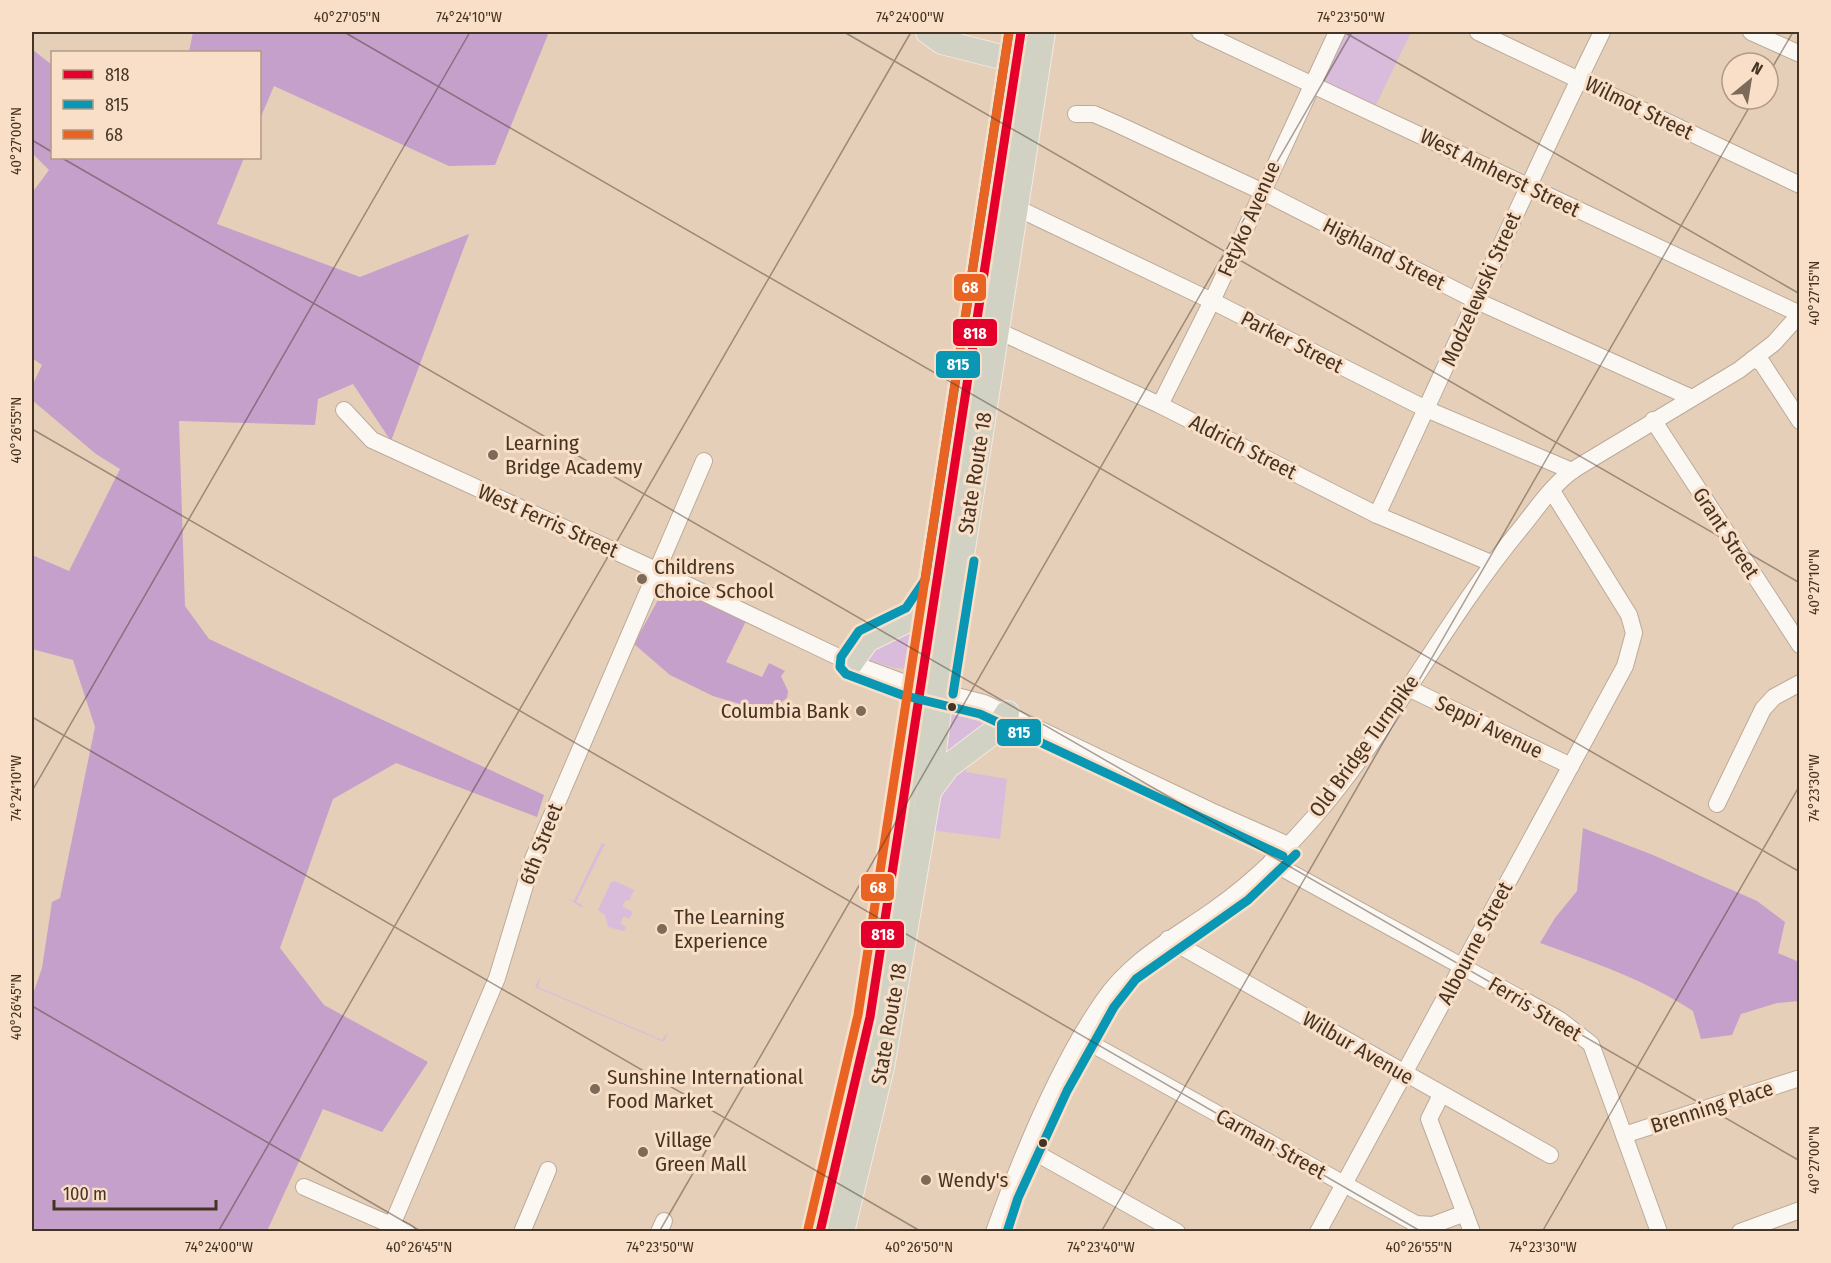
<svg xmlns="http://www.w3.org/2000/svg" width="1831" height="1263" font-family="'Fira Sans Condensed',sans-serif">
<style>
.green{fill:#d9bcdb}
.forest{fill:#c4a0cb}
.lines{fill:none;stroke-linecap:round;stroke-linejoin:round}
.minor-casing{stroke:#bcab99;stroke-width:18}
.highway-casing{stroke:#f3e9e0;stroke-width:26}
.minor{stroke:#fbf8f4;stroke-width:16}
.highway{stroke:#d1d2c3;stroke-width:24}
.bus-1-casing{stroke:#f9dfc7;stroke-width:14}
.bus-2-casing{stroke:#f9dfc7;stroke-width:14}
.bus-3-casing{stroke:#f9dfc7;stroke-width:14}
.bus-1{stroke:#e4002b;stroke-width:9}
.bus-2{stroke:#0a97b4;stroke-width:9}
.bus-3{stroke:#e96322;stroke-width:9}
.ticks{fill:none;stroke:#453424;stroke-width:1.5;stroke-opacity:0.45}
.poi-dot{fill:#7d6a58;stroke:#f9dfc7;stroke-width:2}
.bus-dot{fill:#453424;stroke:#f9dfc7;stroke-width:2}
.labels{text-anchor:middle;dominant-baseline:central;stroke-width:6;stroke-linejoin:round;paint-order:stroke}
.street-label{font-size:21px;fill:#453424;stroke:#f9dfc7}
.poi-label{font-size:21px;fill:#453424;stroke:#f9dfc7;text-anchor:start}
.line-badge{stroke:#f9dfc7;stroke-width:2}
.badge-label{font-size:16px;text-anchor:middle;font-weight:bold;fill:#fff}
.neatline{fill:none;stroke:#453424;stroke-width:2}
.ticks-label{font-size:15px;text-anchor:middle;fill:#453424}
</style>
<rect width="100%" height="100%" fill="#e5cfb9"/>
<g class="green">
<polygon points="1344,32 1411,32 1375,107 1325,84 1322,77"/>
<polygon points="919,621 913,669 895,668 866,660 864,656"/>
<polygon points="956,709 989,716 991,720 943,759 948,711 956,712"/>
<polygon points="968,764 966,772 1007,779 1000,839 930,830 941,784"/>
<polygon points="602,843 605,844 576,902 584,906 581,907 567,898 574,901"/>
<polygon points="615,881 634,890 629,901 626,900 622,906 633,912 629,919 624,916 620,923 626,927 624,931 608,927 605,915 598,910 611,882"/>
<polygon points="540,977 538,987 662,1040 668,1032 664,1042 535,987"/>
</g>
<g class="forest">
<polygon points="193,32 549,32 495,165 449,166 274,86 260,119 260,52 189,52"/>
<polygon points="32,49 52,65 52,158 244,158 217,224 360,277 469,234 391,441 353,384 318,399 315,425 179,421 185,606 209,639 544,795 537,817 396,763 333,799 280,948 324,1005 428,1062 382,1132 323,1109 267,1231 32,1231 32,997 42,968 52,902 60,898 95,727 73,660 32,649 32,555 69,571 120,469 96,454 32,400 32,386 42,365 32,358 32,193 49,170 32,153"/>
<polygon points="666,585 746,621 726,662 762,677 769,663 785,671 781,676 788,691 787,698 777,705 760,710 713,696 670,675 634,644"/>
<path d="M1583,828L1653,855L1757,901L1785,922L1778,953L1799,962V1001L1777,1003L1741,1014L1732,1035L1701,1039L1693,1011C1645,980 1593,962 1540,943L1555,918L1577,891Z"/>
</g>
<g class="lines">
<defs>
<g id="minor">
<polyline points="1478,32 1800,185"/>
<polyline points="1751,32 1800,54"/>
<polyline points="1076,114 1094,114 1117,124 1261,191 1477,301 1692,398"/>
<polyline points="1015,207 1212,301 1426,409 1572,471"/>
<polyline points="996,330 1160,405 1377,515 1491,563"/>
<polyline points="1753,359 1762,363 1800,421"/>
<polyline points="1160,405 1212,301 1337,32"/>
<polyline points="344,410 372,440 656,570 851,663 905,683 984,703 1211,811 1288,845"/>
<polyline points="1653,420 1800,645"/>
<path d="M1377,515C1452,354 1524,191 1602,32"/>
<polyline points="1408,688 1571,766"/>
<polyline points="1717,804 1763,709 1774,697 1800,683"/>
<polyline points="1271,862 1560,1020 1591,1044 1659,1232"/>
<polyline points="1168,939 1550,1155"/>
<polyline points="1081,1038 1416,1224 1433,1225 1465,1213"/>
<polyline points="1441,1095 1429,1119 1472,1232"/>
<polyline points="1624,1135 1800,1078"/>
<polyline points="1027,1148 1177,1232"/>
<polyline points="304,1187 407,1232"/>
<polyline points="389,1232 497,978 533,859 704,461"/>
<polyline points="522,1232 548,1170"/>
<polyline points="659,1232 664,1221"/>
<path d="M994,1232C1021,1157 1058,1066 1103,1001C1131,960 1172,939 1212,911C1251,884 1285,851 1316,815C1393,725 1446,618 1521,528C1538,507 1555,481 1578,467L1739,370L1774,343L1800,314L1200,32"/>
<polyline points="1318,1232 1625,666 1634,633 1629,615 1552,491"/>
<polyline points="1740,1232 1800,1210"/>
</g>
<g id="highway">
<polyline points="928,32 942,42 1017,61 1030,57"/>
<polyline points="851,663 867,640 914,617 933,590"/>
<polyline points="930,790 947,767 996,730 1007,713"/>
<polyline points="820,1232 870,1017 1021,32"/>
<polyline points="842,1232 882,1067 929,792 943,678 1043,32"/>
</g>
</defs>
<use href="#minor" class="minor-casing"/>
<use href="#highway" class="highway-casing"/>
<use href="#minor" class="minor"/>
<use href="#highway" class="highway"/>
<defs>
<polyline id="bus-1" points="820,1232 870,1017 1021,32"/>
<g id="bus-2">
<polyline points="1009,32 925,580 906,608 859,631 841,657 840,667 846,674 902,695 980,714 1283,856"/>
<polyline points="953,694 974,561"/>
<polyline points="1007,1232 1018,1198 1067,1091 1114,1007 1136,979 1248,900 1296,854"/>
</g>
<polyline id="bus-3" points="808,1229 858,1015 1009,32"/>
</defs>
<use href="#bus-1" class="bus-1-casing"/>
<use href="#bus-2" class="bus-2-casing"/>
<use href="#bus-3" class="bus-3-casing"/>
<use href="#bus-1" class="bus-1"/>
<use href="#bus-2" class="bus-2"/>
<use href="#bus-3" class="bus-3"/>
</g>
<path class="ticks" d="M344,32L1800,872M844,32L1800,583M1344,32L1800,294M1768,75L1793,32M32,140L52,152M62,158L1800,1161M32,429L1422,1232M32,717L922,1232M32,791L470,32M32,1006L422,1232M218,1232L911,32M659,1232L1352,32M1101,1232L1754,99M1542,1232L1800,785"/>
<g class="poi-dot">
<circle cx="493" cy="455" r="6"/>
<circle cx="642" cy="579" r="6"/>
<circle cx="861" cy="711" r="6"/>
<circle cx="662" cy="929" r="6"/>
<circle cx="595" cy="1089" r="6"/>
<circle cx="643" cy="1152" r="6"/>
<circle cx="926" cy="1180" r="6"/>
</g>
<g class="bus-dot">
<circle cx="952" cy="707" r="5"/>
<circle cx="1043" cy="1143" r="5"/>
</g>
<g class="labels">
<g class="street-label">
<text transform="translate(1639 108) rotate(26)">Wilmot Street</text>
<text transform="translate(1500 173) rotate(26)">West Amherst Street</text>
<text transform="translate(1249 219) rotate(-66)">Fetyko Avenue</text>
<text transform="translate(1384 254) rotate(27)">Highland Street</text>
<text transform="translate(1481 289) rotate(-66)">Modzelewski Street</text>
<text transform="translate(1292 342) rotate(27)">Parker Street</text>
<text transform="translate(1243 447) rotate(27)">Aldrich Street</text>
<text transform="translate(975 473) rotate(-81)">State Route 18</text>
<text transform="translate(548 521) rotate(24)">West Ferris Street</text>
<text transform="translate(1726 533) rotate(57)">Grant Street</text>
<text transform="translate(1489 727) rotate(26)">Seppi Avenue</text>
<text transform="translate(1364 746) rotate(-54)">Old Bridge Turnpike</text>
<text transform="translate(541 844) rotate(-69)">6th Street</text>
<text transform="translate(1475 943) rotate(-62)">Albourne Street</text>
<text transform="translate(1535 1009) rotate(31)">Ferris Street</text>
<text transform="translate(889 1024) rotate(-80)">State Route 18</text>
<text transform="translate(1358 1048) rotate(30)">Wilbur Avenue</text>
<text transform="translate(1712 1107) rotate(-18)">Brenning Place</text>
<text transform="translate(1271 1144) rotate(29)">Carman Street</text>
</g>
<g class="poi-label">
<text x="505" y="443">Learning<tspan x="505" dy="24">Bridge Academy</tspan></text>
<text x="654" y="567">Childrens<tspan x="654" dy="24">Choice School</tspan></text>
<text x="849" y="711" text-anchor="end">Columbia Bank</text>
<text x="674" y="917">The Learning<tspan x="674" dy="24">Experience</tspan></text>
<text x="607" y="1077">Sunshine International<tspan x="607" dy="24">Food Market</tspan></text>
<text x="655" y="1140">Village<tspan x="655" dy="24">Green Mall</tspan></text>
<text x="938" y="1180">Wendy's</text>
</g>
</g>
<g class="line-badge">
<rect x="953" y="273" width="34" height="29" rx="6" fill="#e96322"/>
<rect x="952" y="318" width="46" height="29" rx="6" fill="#e4002b"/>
<rect x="935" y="350" width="46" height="29" rx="6" fill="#0a97b4"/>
<rect x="996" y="718" width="46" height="29" rx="6" fill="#0a97b4"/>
<rect x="860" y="873" width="35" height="29" rx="6" fill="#e96322"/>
<rect x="860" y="920" width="45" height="29" rx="6" fill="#e4002b"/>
</g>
<g class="badge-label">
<text x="970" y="293">68</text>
<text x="975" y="339">818</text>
<text x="958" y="370">815</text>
<text x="1019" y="738">815</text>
<text x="878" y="893">68</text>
<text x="883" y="940">818</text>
</g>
<rect width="1831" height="1263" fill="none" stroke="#f9dfc7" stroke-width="66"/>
<rect x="51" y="51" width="210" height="108" fill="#f9dfc7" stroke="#b19b86" stroke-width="1.5"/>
<rect x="63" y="70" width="30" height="9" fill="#e4002b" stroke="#b19b86" stroke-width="1.5"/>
<text x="105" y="81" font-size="18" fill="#453424">818</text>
<rect x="63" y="100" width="30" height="9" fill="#0a97b4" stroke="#b19b86" stroke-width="1.5"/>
<text x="105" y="111" font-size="18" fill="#453424">815</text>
<rect x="63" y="130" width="30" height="9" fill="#e96322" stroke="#b19b86" stroke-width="1.5"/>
<text x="105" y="141" font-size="18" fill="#453424">68</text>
<g transform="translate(1750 81) rotate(30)"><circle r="28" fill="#f9dfc7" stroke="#b19b86" stroke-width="1.5"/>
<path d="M0-4.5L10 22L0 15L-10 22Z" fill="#7d6a58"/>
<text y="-9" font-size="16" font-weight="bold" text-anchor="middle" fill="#453424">N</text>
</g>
<path d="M54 1200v9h162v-9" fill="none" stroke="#453424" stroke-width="3"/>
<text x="63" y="1200" font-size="18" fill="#453424" stroke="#f9dfc7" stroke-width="4.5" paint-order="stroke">100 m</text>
<rect x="33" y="33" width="1765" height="1197" class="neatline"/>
<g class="ticks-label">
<text x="347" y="22">40°27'05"N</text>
<text x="469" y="22">74°24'10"W</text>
<text x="910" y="22">74°24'00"W</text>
<text x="1351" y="22">74°23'50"W</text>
<text transform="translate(16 141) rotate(-90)" y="5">40°27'00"N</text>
<text transform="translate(1814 293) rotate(-90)" y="5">40°27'15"N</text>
<text transform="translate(16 430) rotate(-90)" y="5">40°26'55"N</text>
<text transform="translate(1814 582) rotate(-90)" y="5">40°27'10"N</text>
<text transform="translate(1814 788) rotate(-90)" y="5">74°23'30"W</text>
<text transform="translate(16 788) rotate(-90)" y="5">74°24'10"W</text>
<text transform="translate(16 1007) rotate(-90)" y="5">40°26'45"N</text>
<text transform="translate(1814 1160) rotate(-90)" y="5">40°27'00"N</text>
<text x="219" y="1252">74°24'00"W</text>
<text x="419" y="1252">40°26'45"N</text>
<text x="660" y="1252">74°23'50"W</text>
<text x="919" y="1252">40°26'50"N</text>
<text x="1101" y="1252">74°23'40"W</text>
<text x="1419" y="1252">40°26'55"N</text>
<text x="1543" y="1252">74°23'30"W</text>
</g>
</svg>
